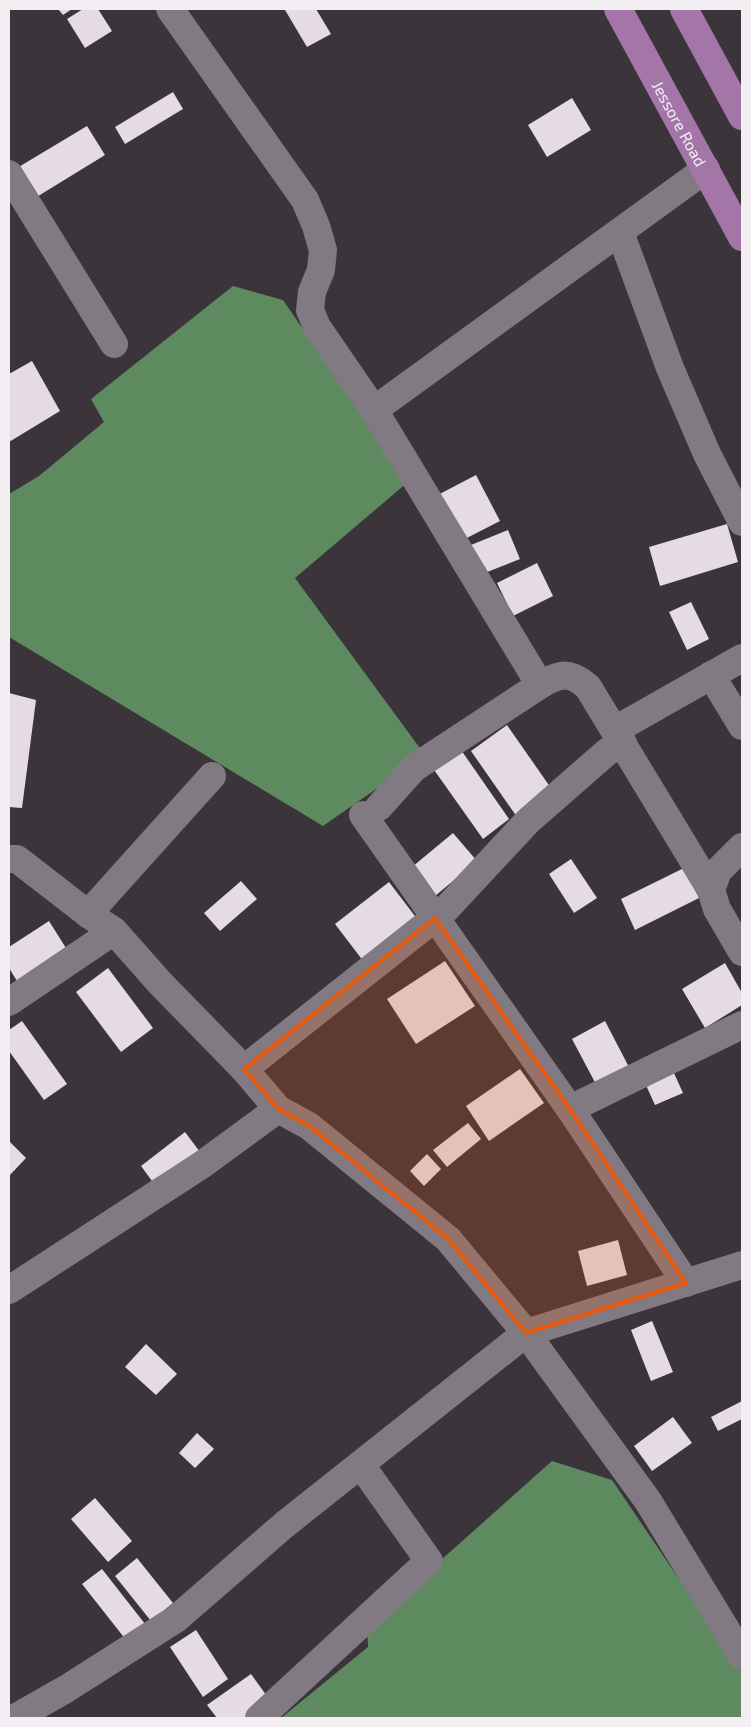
<svg xmlns="http://www.w3.org/2000/svg" width="751" height="1727" font-family="'Exo 2',sans-serif">
<style>
.water{fill:#5d8a5f}
.building{fill:#e4dbe5}
.lines{fill:none;stroke-linecap:round;stroke-linejoin:round}
.minor{stroke:#827a83;stroke-width:28}
.highway{stroke:#a476a8;stroke-width:28}
.marked{fill:#e8590c;fill-opacity:0.2;stroke:#e8590c;stroke-width:4;stroke-linejoin:round}
.labels{text-anchor:middle;dominant-baseline:central;stroke-width:5;stroke-linejoin:round;paint-order:stroke}
.street-label{font-size:16px;fill:#f2eef2;stroke:#312a31}
</style>
<rect width="100%" height="100%" fill="#3b343b"/>
<g class="water">
<polygon points="233,286 283,300 408,482 295,578 425,755 323,826 9,637 9,494 39,476 104,422 91,399"/>
<polygon points="552,1461 612,1480 742,1672 742,1718 281,1718 368,1647 367,1626"/>
</g>
<g class="building">
<polygon points="58,9 72,9 63,15"/>
<polygon points="83,9 98,9 112,31 85,48 67,19"/>
<polygon points="287,9 316,9 331,34 307,47 285,10"/>
<polygon points="173,92 183,109 125,144 115,127"/>
<polygon points="572,98 591,130 547,157 528,125"/>
<polygon points="87,126 105,155 35,198 17,168"/>
<polygon points="32,361 60,411 9,442 9,374"/>
<polygon points="476,475 500,521 457,543 434,497"/>
<polygon points="727,524 738,562 660,586 649,547"/>
<polygon points="508,530 520,559 477,576 466,547"/>
<polygon points="537,563 553,596 513,616 497,583"/>
<polygon points="691,602 709,639 687,650 669,612"/>
<polygon points="9,693 36,700 22,808 9,807"/>
<polygon points="507,725 553,791 517,817 471,751"/>
<polygon points="459,747 509,819 483,839 432,767"/>
<polygon points="453,833 477,861 429,901 406,872"/>
<polygon points="571,859 597,898 574,913 549,874"/>
<polygon points="684,868 699,898 635,930 621,899"/>
<polygon points="241,881 257,899 220,931 204,913"/>
<polygon points="389,882 421,924 367,966 335,924"/>
<polygon points="49,921 71,956 22,989 9,968 9,947"/>
<polygon points="445,961 475,1006 416,1044 387,999"/>
<polygon points="725,963 742,993 742,1005 705,1028 682,989"/>
<polygon points="108,968 153,1028 121,1052 76,992"/>
<polygon points="22,1021 67,1084 44,1100 9,1051 9,1030"/>
<polygon points="605,1021 631,1071 598,1088 572,1039"/>
<polygon points="520,1069 544,1103 489,1141 466,1106"/>
<polygon points="673,1071 683,1093 655,1105 645,1083"/>
<polygon points="468,1123 481,1139 447,1167 433,1150"/>
<polygon points="185,1132 200,1152 155,1185 141,1166"/>
<polygon points="9,1141 26,1158 9,1176"/>
<polygon points="427,1154 441,1169 424,1186 410,1171"/>
<polygon points="618,1240 627,1275 587,1286 578,1251"/>
<polygon points="652,1321 673,1372 651,1381 631,1330"/>
<polygon points="146,1344 177,1374 156,1395 125,1367"/>
<polygon points="742,1401 742,1419 718,1431 711,1417"/>
<polygon points="673,1417 692,1443 652,1471 634,1446"/>
<polygon points="197,1433 214,1449 195,1468 179,1453"/>
<polygon points="95,1498 132,1541 108,1562 71,1519"/>
<polygon points="137,1558 173,1603 151,1621 115,1576"/>
<polygon points="102,1569 149,1629 130,1645 82,1584"/>
<polygon points="196,1630 228,1679 203,1697 170,1647"/>
<polygon points="251,1674 272,1703 251,1718 217,1718 207,1705"/>
</g>
<g class="lines">
<g class="minor">
<polyline points="170,9 305,200 316,226 323,250 321,270 312,292 310,310 317,327 374,410 540,685"/>
<polyline points="9,174 114,344"/>
<polyline points="620,232 670,368 707,454 742,522"/>
<polyline points="374,410 706,169"/>
<polyline points="711,675 742,726"/>
<polyline points="615,730 742,658"/>
<path d="M379,807L414,768L540,685C560,673 570,671 588,687L711,890"/>
<polyline points="363,815 570,1109 686,1283"/>
<polyline points="742,847 718,871 711,890 717,909 742,952"/>
<polyline points="9,859 17,859 88,914 114,931 160,983 244,1069 278,1109 309,1126 448,1239 526,1333 648,1501 742,1656"/>
<polyline points="88,914 212,776"/>
<polyline points="9,1002 114,931"/>
<polyline points="244,1069 446,909 528,821 607,752 623,743"/>
<polyline points="570,1109 742,1025"/>
<polyline points="9,1290 203,1164 278,1109"/>
<polyline points="15,1718 66,1689 176,1619 284,1525 526,1333 742,1265"/>
<polyline points="259,1718 429,1561 361,1465"/>
</g>
<g class="highway">
<path id="s1" d="M618,9L742,237"/>
<polyline points="684,9 742,116"/>
</g>
</g>
<path class="marked" d="M435,918L570,1109L686,1283L526,1333L448,1239L309,1126L278,1109L244,1069Z"/>
<g class="labels">
<g class="street-label">
<text stroke="none"><textPath href="#s1" startOffset="130">Jessore Road</textPath></text>
</g>
</g>
<rect width="751" height="1727" fill="none" stroke="#f2eef2" stroke-width="20"/>
</svg>
